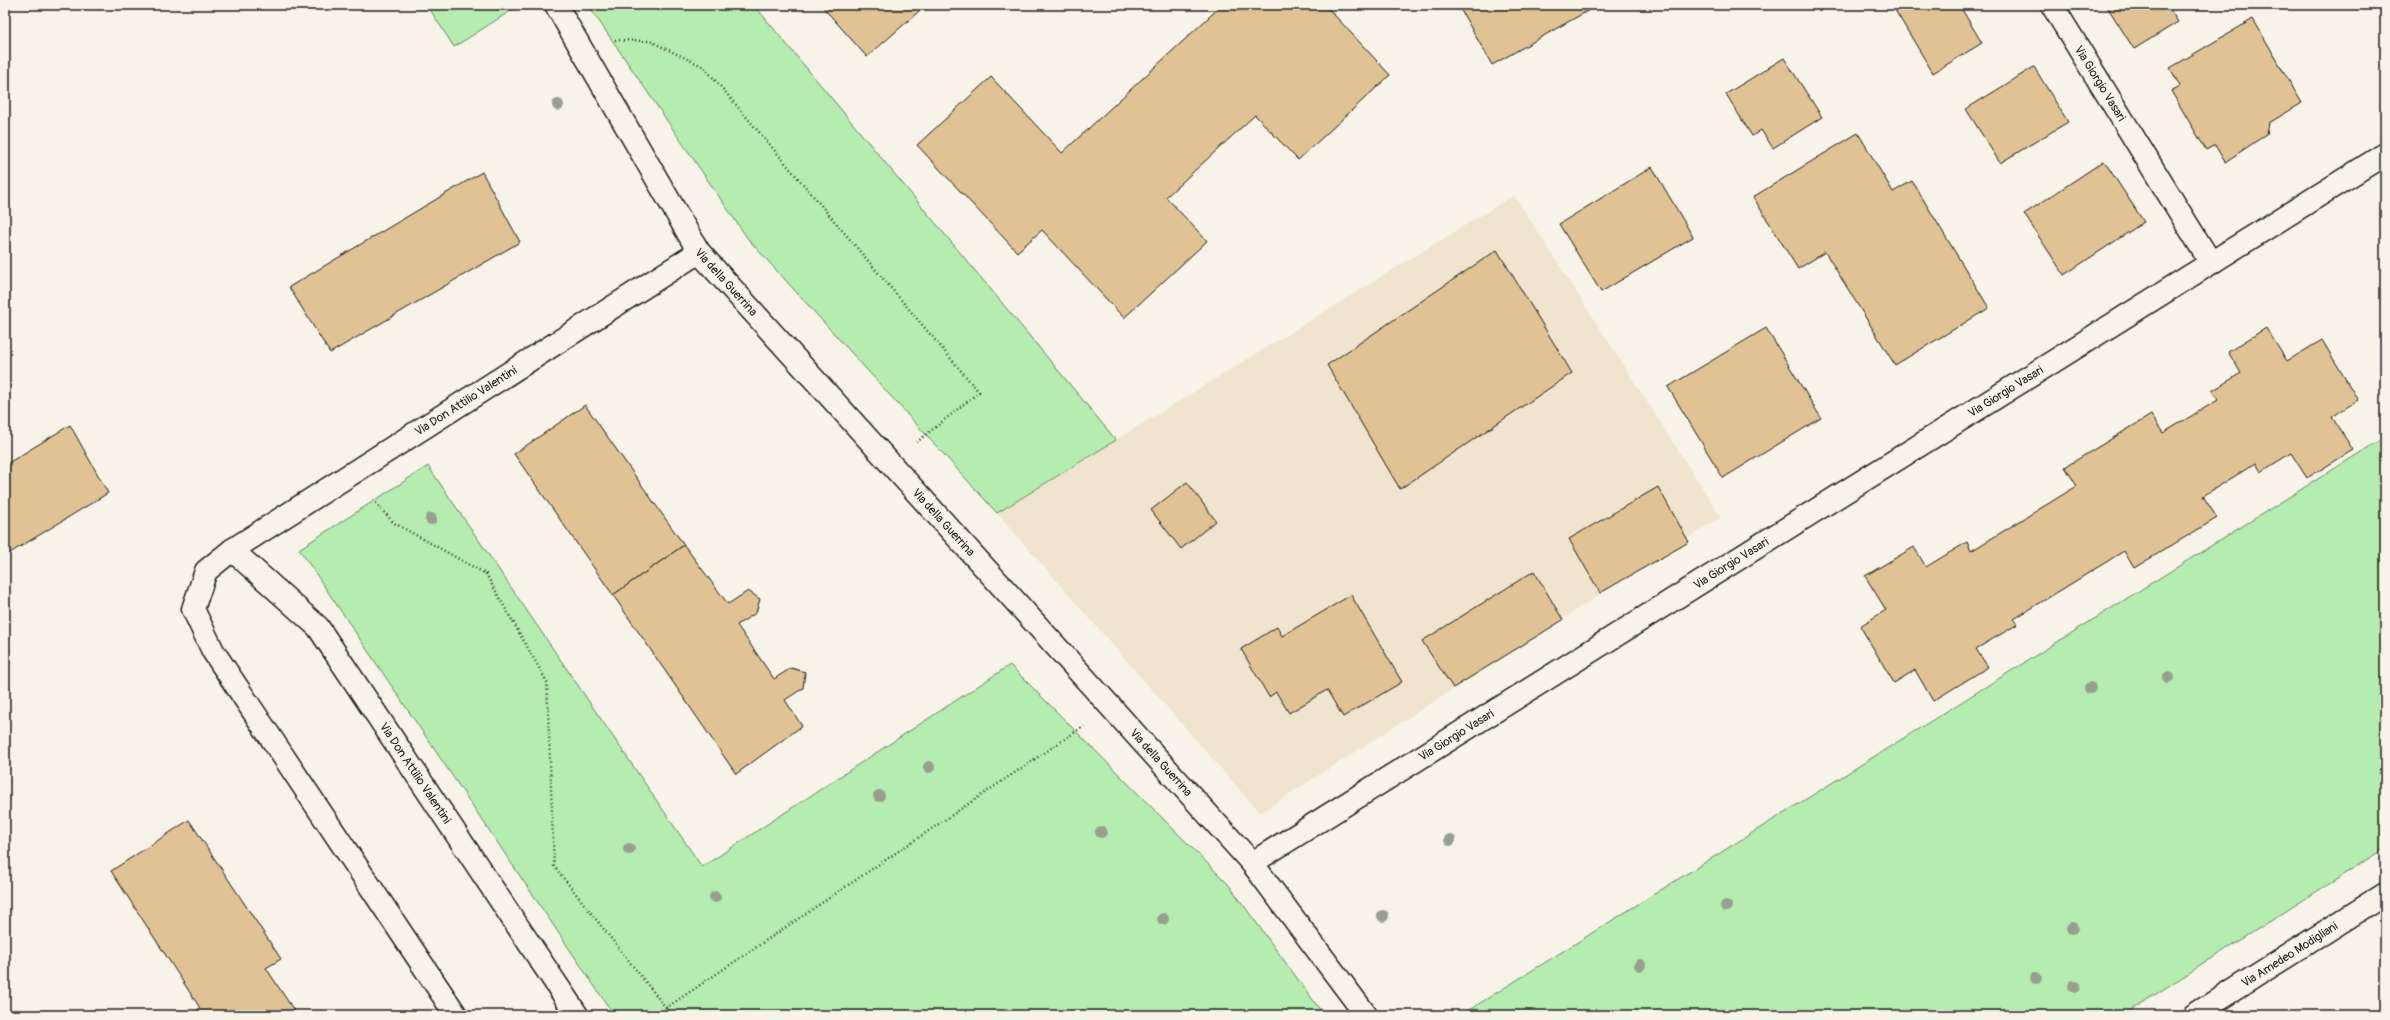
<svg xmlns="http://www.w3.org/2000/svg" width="2390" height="1020" font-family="Pangolin,sans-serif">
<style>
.built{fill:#f0e4cf}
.green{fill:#b5edb0;stroke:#688466}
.building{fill:#e0c294;stroke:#1c1c1c}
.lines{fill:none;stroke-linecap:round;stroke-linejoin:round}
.minor-casing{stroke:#1c1c1c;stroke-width:25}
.path{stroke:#1c1c1c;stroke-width:2.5;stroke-dasharray:1 3;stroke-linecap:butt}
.minor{stroke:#f7f3e8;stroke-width:22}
.tree{fill:#989f90}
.labels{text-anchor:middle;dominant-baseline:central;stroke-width:3.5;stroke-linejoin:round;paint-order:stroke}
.street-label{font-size:12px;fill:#1c1c1c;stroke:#f7f3e8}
</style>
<rect width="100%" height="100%" fill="#f7f3e8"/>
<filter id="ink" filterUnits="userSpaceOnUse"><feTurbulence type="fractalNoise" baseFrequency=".025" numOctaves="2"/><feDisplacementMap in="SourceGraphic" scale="8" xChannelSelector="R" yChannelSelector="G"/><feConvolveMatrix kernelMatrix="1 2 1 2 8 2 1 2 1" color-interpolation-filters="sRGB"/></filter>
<g filter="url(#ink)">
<polygon class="built" points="1514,195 1721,517 1260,813 997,513"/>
<g class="green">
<polygon points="427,5 520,5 454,47"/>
<polygon points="588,5 754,5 1116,440 997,513 748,239"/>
<polygon points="2385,437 2385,848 2123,1015 1461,1015"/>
<polygon points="428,466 702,867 1010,665 1228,884 1324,1015 614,1015 299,549"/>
</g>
<g class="building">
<polygon points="821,5 926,5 867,57"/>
<polygon points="1222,5 1325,5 1390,75 1298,160 1255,115 1166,197 1207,241 1124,318 1042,230 1017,252 917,145 991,77 1062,153"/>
<polygon points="1458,5 1598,5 1492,65"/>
<polygon points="1892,5 1965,5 1961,8 1982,43 1933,73"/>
<polygon points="2112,5 2167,5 2178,22 2134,49 2108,8"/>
<polygon points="2376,5 2385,5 2385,21"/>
<polygon points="2253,19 2302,103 2269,123 2267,134 2225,162 2215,145 2206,150 2171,91 2180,86 2170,68"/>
<polygon points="1784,58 1822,117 1773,148 1761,130 1752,136 1726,94"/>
<polygon points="2034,67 2068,122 2000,163 1966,109"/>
<polygon points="1858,133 1893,192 1912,181 1989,308 1895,365 1825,252 1798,269 1753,197"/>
<polygon points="2104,161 2144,222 2064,275 2024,214"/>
<polygon points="1652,167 1693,237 1601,292 1559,224"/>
<polygon points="482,172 520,242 330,353 289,287"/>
<polygon points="1497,250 1572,373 1400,489 1327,365"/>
<polygon points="1766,328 1821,418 1723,478 1668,387"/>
<polygon points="2266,328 2287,361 2322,340 2358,400 2332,417 2353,450 2307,478 2291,453 2261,472 2256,463 2203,496 2217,518 2134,568 2124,551 2014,619 2018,624 1976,649 1988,667 1933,701 1915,670 1894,683 1860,626 1886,610 1865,576 1914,547 1926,567 1967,542 1971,551 2077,486 2065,467 2151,415 2163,433 2218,400 2212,391 2241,373 2228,352"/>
<polygon points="585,405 684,545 613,595 514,454"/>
<polygon points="70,425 108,493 5,556 5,465"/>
<polygon points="1187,482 1216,521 1181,549 1151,510"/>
<polygon points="1658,487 1689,542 1600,593 1569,539"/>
<polygon points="684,545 728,604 748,591 760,599 756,613 737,625 774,679 791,668 805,672 803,688 785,700 802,726 736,774 613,595"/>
<polygon points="1534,571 1563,620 1453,688 1422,641"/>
<polygon points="1351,595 1402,682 1343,717 1327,690 1289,713 1276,692 1269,697 1241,649 1277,627 1282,636"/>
<polygon points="189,820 281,959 266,968 297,1015 190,1015 200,1008 111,871"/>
</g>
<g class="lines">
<defs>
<g id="minor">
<path id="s1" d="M556,5L699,252L1252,863L1366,1015"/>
<path id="s2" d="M2052,5L2211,263"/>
<path id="s3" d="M232,550L318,627L577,1015"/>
<path id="s4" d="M1252,863L2385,154"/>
<path id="s5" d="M456,1015L213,651L193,609L206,571L232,550L699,252"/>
<path id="s6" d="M2194,1015L2385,894"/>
</g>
</defs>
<use href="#minor" class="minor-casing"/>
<g class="path">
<polyline points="615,40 650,41 704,67 979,392 917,442"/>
<polyline points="373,500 394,523 486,574 547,682 554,866 666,1008 669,1015"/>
<polyline points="666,1008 1084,726"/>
</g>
<use href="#minor" class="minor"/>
</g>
<g class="tree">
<circle cx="558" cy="105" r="6"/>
<circle cx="431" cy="519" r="6"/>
<circle cx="2168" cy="678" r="6"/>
<circle cx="2090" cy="688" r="6"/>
<circle cx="929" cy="767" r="6"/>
<circle cx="879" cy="796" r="6"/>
<circle cx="1101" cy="832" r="6"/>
<circle cx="1450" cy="840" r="6"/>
<circle cx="629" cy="849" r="6"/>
<circle cx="715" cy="897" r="6"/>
<circle cx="1726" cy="906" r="6"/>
<circle cx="1383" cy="916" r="6"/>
<circle cx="1163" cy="919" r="6"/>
<circle cx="2072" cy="928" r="6"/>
<circle cx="1640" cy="965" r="6"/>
<circle cx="2036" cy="978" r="6"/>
<circle cx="2074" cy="986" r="6"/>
</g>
</g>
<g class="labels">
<g class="street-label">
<text stroke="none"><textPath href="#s2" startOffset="92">Via Giorgio Vasari</textPath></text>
<text stroke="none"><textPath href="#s1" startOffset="326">Via della Guerrina</textPath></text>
<text stroke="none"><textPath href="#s4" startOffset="889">Via Giorgio Vasari</textPath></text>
<text stroke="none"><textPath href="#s5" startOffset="835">Via Don Attilio Valentini</textPath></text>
<text stroke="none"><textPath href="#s1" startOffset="650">Via della Guerrina</textPath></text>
<text stroke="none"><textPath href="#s4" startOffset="565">Via Giorgio Vasari</textPath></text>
<text stroke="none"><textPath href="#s4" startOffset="241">Via Giorgio Vasari</textPath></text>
<text stroke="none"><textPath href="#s1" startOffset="974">Via della Guerrina</textPath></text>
<text stroke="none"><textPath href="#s3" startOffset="291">Via Don Attilio Valentini</textPath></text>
<text stroke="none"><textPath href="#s6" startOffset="113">Via Amedeo Modigliani</textPath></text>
</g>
</g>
<rect width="2390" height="1020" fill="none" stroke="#f7f3e8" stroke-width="20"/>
<rect x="10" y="10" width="2370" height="1000" fill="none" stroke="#1c1c1c" stroke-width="1.5" filter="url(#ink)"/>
</svg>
